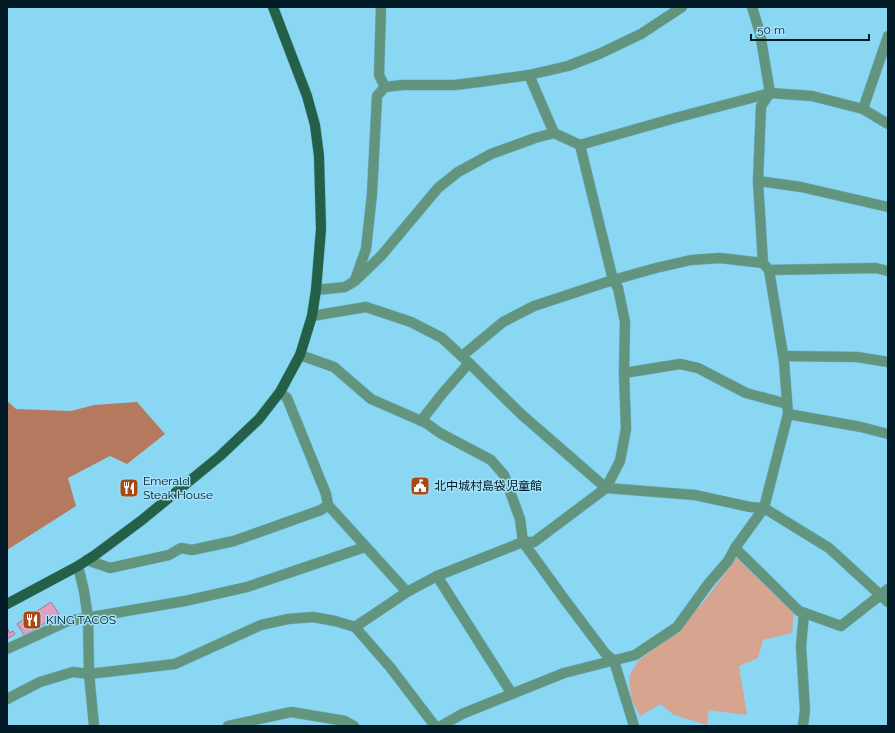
<svg xmlns="http://www.w3.org/2000/svg" width="895" height="733" font-family="Raleway,'Noto Sans JP',sans-serif">
<style>
.green{fill:#d6a48f}
.forest{fill:#b5795f}
.building{fill:#dda0c3;stroke:#af7497}
.lines{fill:none;stroke-linecap:round;stroke-linejoin:round}
.minor-casing{stroke:#70b5ce;stroke-width:11}
.major-casing{stroke:#70b5ce;stroke-width:11}
.minor{stroke:#63957e;stroke-width:10}
.major{stroke:#245f47;stroke-width:10}
.labels{text-anchor:middle;dominant-baseline:central;stroke-width:3;stroke-linejoin:round;paint-order:stroke}
.poi-label{font-size:12px;fill:#001b25;stroke:#a5e1f9;text-anchor:start}
</style>
<rect width="100%" height="100%" fill="#89d7f3"/>
<polygon class="green" points="737,557 794,610 792,633 763,640 758,658 739,666 747,715 709,710 707,725 674,715 661,704 640,716 631,698 629,676 639,660 677,631 705,600"/>
<polygon class="forest" points="7,401 16,409 71,411 94,405 137,402 165,434 127,464 110,456 68,478 76,506 7,550"/>
<g class="building">
<polygon points="51,602 59,614 25,636 17,624"/>
<polygon points="7,628 10,633 13,631 15,634 7,639"/>
</g>
<g class="lines">
<defs>
<g id="minor">
<polyline points="381,7 379,75 385,87"/>
<polyline points="529,75 554,133"/>
<polyline points="863,109 888,36"/>
<polyline points="758,181 801,187 888,207"/>
<polyline points="769,270 876,268 888,271"/>
<polyline points="355,280 366,249 372,194 377,96 385,87 403,85 455,85 479,82 529,75 568,66 599,54 641,34 682,7"/>
<polyline points="316,290 345,287 355,281 381,256 438,188 458,172 491,154 535,138 554,133 580,145 675,118 770,93 812,96 863,109 888,124"/>
<polyline points="312,316 366,307 411,322 442,338 469,363 521,414 606,488 695,495 750,507 764,508 829,548 888,602"/>
<polyline points="300,355 334,367 371,399 426,423 440,433 491,460 504,475 520,519 523,542 565,600 605,653 614,661 634,726"/>
<polyline points="462,356 503,322 534,306 613,280 656,268 691,260 720,258 763,263"/>
<polyline points="783,356 857,357 888,362"/>
<polyline points="624,373 680,364 698,368 746,393 787,404"/>
<polyline points="280,392 287,398 326,494 328,505 407,592"/>
<polyline points="788,414 861,427 888,434"/>
<polyline points="421,421 442,394 469,363"/>
<polyline points="735,548 799,611 841,626 888,589"/>
<polyline points="87,560 110,568 169,555 181,548 192,550 234,541 321,510 328,505"/>
<polyline points="78,566 84,591 88,618 89,674 94,726"/>
<polyline points="437,576 512,694"/>
<polyline points="355,627 390,667 435,726"/>
<polyline points="7,649 68,621 185,601 247,587 365,547"/>
<polyline points="7,699 40,682 73,672 89,674 175,664 261,625 288,619 313,617 335,621 355,627 407,592 437,576 523,542 534,542 606,488 620,461 626,429 624,373 625,322 618,288 613,280 580,145"/>
<polyline points="228,726 291,712 345,721 354,726"/>
<polyline points="441,726 462,714 564,673 635,655 677,627 709,583 728,561 735,548 764,508 788,414 784,361 769,270 763,263 758,181 761,106 770,93 760,33 752,7"/>
<polyline points="803,726 805,710 801,646 804,613"/>
</g>
<polyline id="major" points="7,604 78,566 95,555 142,520 220,456 259,419 280,392 300,355 312,316 316,290 321,229 319,156 315,125 307,96 273,7"/>
</defs>
<use href="#minor" class="minor-casing"/>
<use href="#major" class="major-casing"/>
<use href="#minor" class="minor"/>
<use href="#major" class="major"/>
</g>
<defs>
<symbol id="civic-square" viewBox="-11 -11 22 22"><rect x="-9" y="-9" width="18" height="18" rx="4" fill="#ab4712" stroke="#a5e1f9"/><path d="M-.6-6.5H3V-4.5H.6V-3L4-1V1h2V6H-6V1h2V-1L-.6-3ZM-1.2 2.5V6h2.4V2.5Z" fill="#fff"/></symbol>
<symbol id="restaurant-square" viewBox="-11 -11 22 22"><rect x="-9" y="-9" width="18" height="18" rx="4" fill="#ab4712" stroke="#a5e1f9"/><path d="M-5-6h1v4h1v-4h1v4h1v-4h1v5L-1.5 .5V6h-2V.5L-5-1ZM5-6V6H3V1.5H1.5Q1.5-4 5-6Z" fill="#fff"/></symbol>
</defs>
<g fill-rule="evenodd">
<use href="#civic-square" x="409" y="475" width="22" height="22"/>
<use href="#restaurant-square" x="118" y="477" width="22" height="22"/>
<use href="#restaurant-square" x="21" y="609" width="22" height="22"/>
</g>
<g class="labels">
<g class="poi-label">
<text x="143" y="481">Emerald<tspan x="143" dy="14">Steak House</tspan></text>
<text x="434" y="486">北中城村島袋児童館</text>
<text x="46" y="620">KING TACOS</text>
</g>
</g>
<rect width="895" height="733" fill="none" stroke="#001b25" stroke-width="16"/>
<path d="M751 34v6h118v-6" fill="none" stroke="#001b25" stroke-width="2"/>
<text x="757" y="34" font-size="12" fill="#001b25" stroke="#a5e1f9" stroke-width="3" paint-order="stroke">50 m</text>
</svg>
